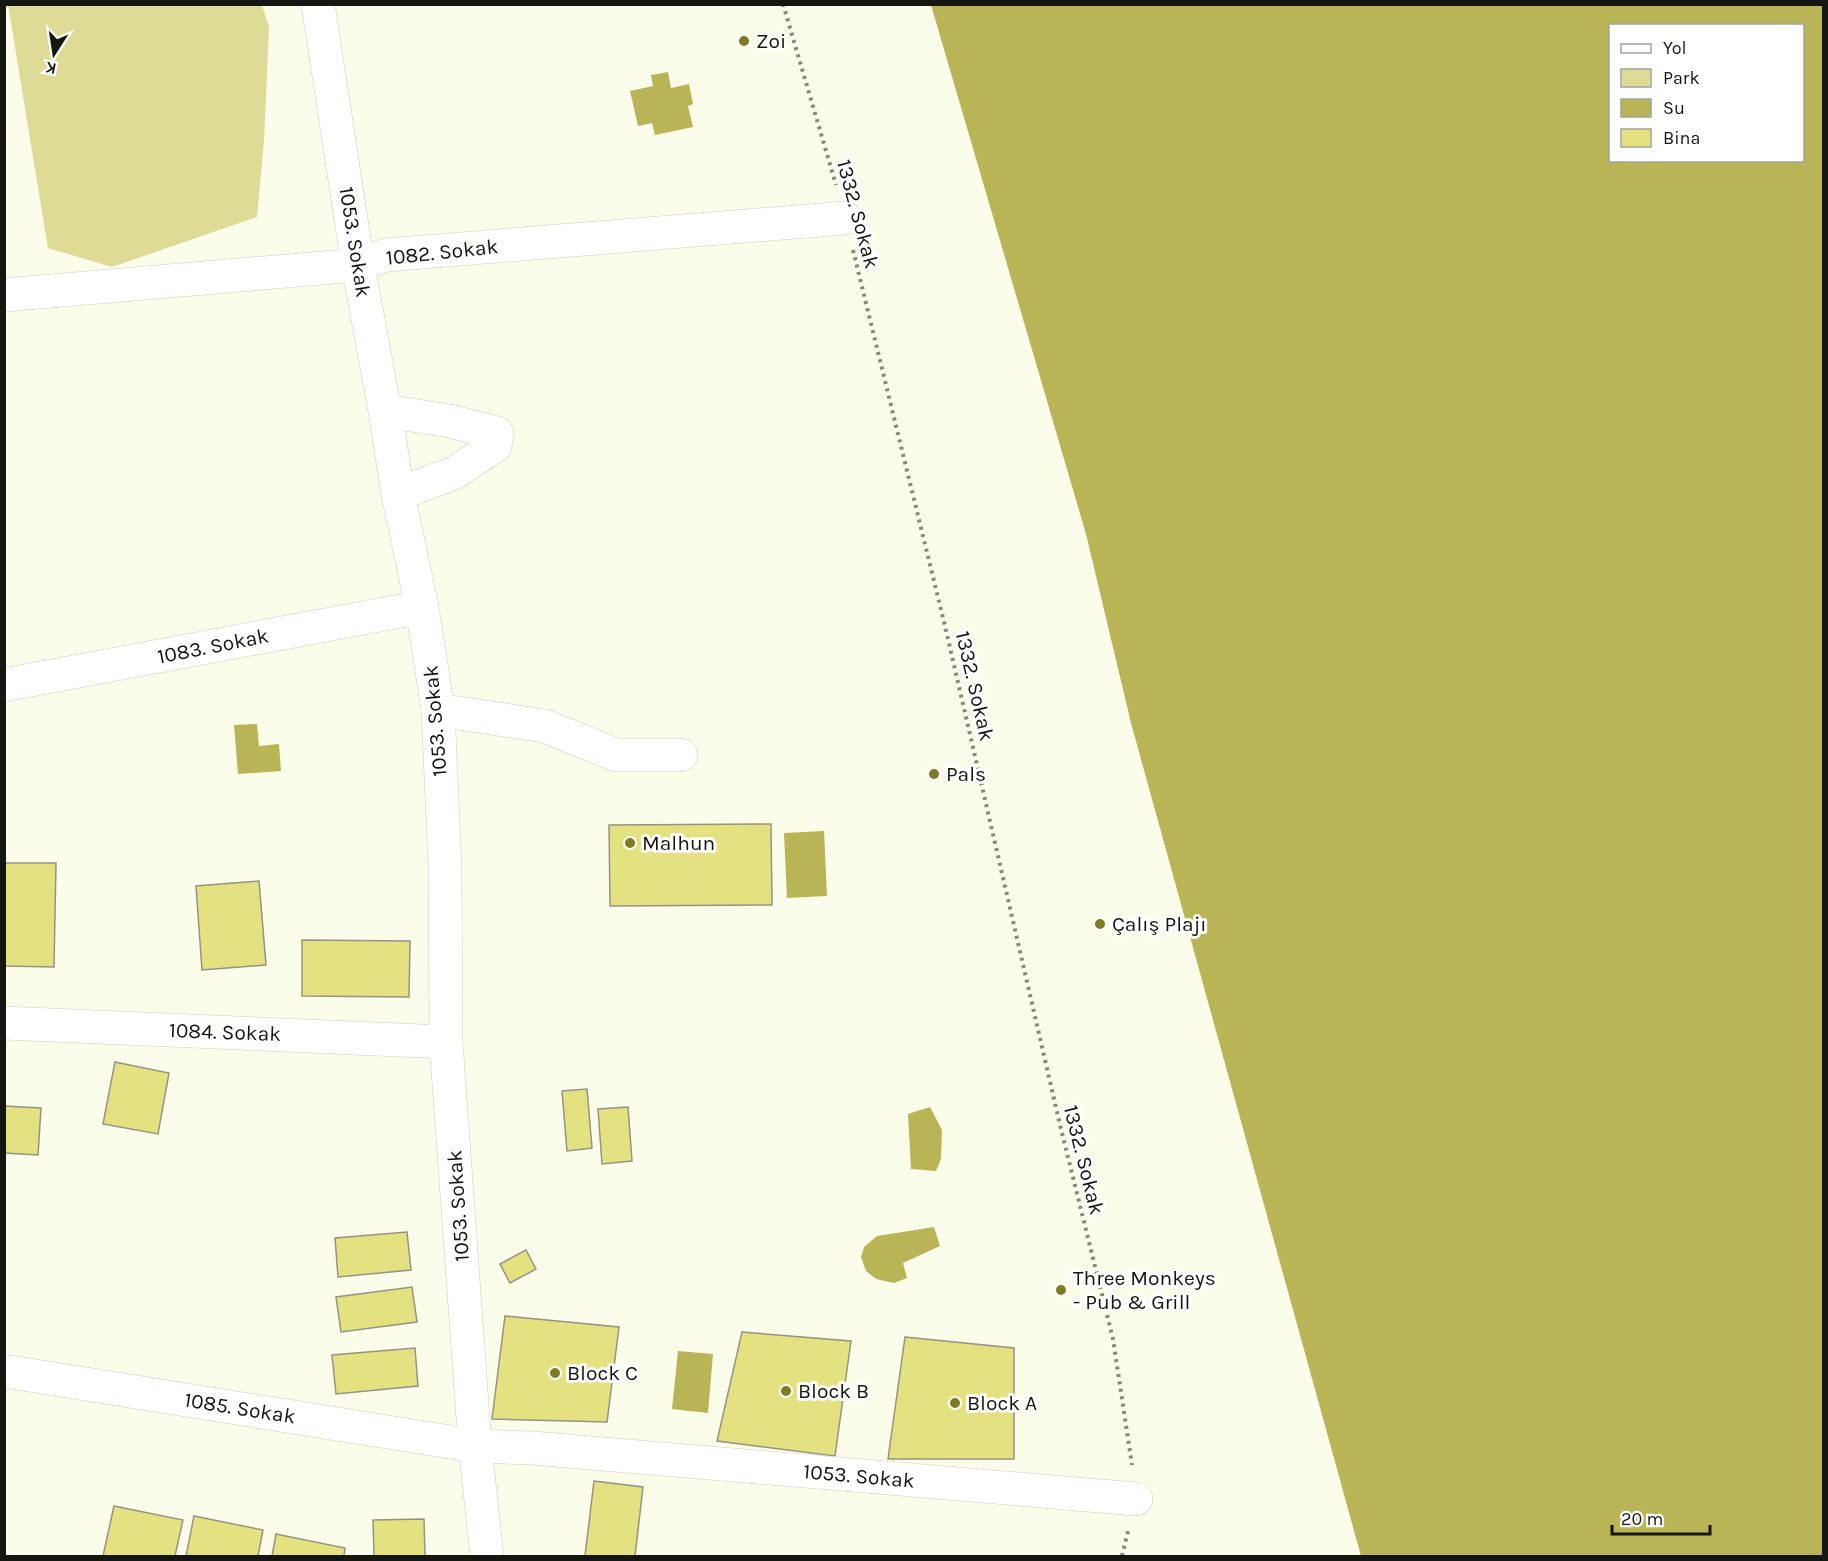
<svg xmlns="http://www.w3.org/2000/svg" width="1828" height="1561" font-family="Karla,sans-serif">
<style>
.green{fill:#dddb95}
.water{fill:#b9b556;fill-rule:evenodd}
.building{fill:#e4e181;stroke:#949484;stroke-width:1.5}
.lines{fill:none;stroke-linecap:round;stroke-linejoin:round}
.minor-casing{stroke:#cfcebe;stroke-width:34}
.path{stroke:#87877c;stroke-width:4;stroke-dasharray:3 4.5;stroke-linecap:butt}
.minor{stroke:#fff;stroke-width:33}
.poi-dot{fill:#7f7b22;stroke:#fff;stroke-width:2}
.labels{text-anchor:middle;dominant-baseline:central;stroke-width:6;stroke-linejoin:round;paint-order:stroke}
.poi-label{font-size:21px;fill:#161610;stroke:#fff;text-anchor:start}
.street-label{font-size:21px;fill:#161610;stroke:#fff}
</style>
<rect width="100%" height="100%" fill="#fcfceb"/>
<polygon class="green" points="8,5 262,5 269,27 264,141 257,217 112,267 48,248"/>
<g class="water">
<path d="M931,5H1823V1556H1361L1131,723L1086,534ZM1610,26H1802V160H1610Z"/>
<polygon points="668,72 671,88 689,84 693,104 688,106 693,127 655,135 652,123 638,126 630,91 653,86 651,75"/>
<polygon points="257,724 259,746 279,744 281,771 238,774 234,725"/>
<polygon points="824,831 827,896 787,898 784,833"/>
<polygon points="930,1107 942,1130 941,1159 936,1171 911,1169 908,1114"/>
<polygon points="934,1227 940,1246 903,1263 907,1278 894,1283 876,1279 866,1271 861,1257 864,1247 877,1236"/>
<polygon points="678,1351 713,1354 708,1413 672,1409"/>
</g>
<g class="building">
<polygon points="771,824 772,905 610,906 609,825"/>
<polygon points="4,863 56,863 54,967 4,966"/>
<polygon points="259,881 266,965 202,970 196,886"/>
<polygon points="302,940 410,941 409,997 302,996"/>
<polygon points="115,1062 169,1073 158,1134 103,1124"/>
<polygon points="587,1089 592,1148 567,1151 562,1091"/>
<polygon points="4,1106 41,1108 38,1155 4,1153"/>
<polygon points="628,1107 632,1161 602,1164 598,1109"/>
<polygon points="407,1232 411,1270 338,1277 335,1238"/>
<polygon points="526,1250 536,1269 510,1283 500,1264"/>
<polygon points="412,1287 417,1322 341,1332 336,1297"/>
<polygon points="505,1316 619,1327 607,1422 492,1419"/>
<polygon points="742,1332 851,1341 835,1456 717,1441"/>
<polygon points="905,1337 1014,1348 1014,1459 888,1459"/>
<polygon points="415,1348 418,1386 336,1394 332,1355"/>
<polygon points="594,1481 643,1487 635,1556 585,1556"/>
<polygon points="114,1506 183,1520 175,1556 103,1556"/>
<polygon points="194,1516 263,1530 258,1556 186,1556"/>
<polygon points="424,1519 425,1556 374,1556 373,1520"/>
<polygon points="276,1534 345,1548 344,1556 272,1556"/>
</g>
<g class="lines">
<defs>
<g id="minor">
<polyline points="318,4 358,265 385,411 398,494 422,607 438,710 445,866 446,1042 475,1446 487,1556"/>
<polyline points="4,295 358,265 386,255 845,218"/>
<polyline points="385,411 450,421 497,433 495,446 454,473 398,494"/>
<polyline points="4,685 422,607"/>
<polyline points="438,710 545,726 616,755 681,755"/>
<polyline points="4,1023 446,1042"/>
<polyline points="4,1371 475,1446 532,1448 1136,1499"/>
</g>
</defs>
<use href="#minor" class="minor-casing"/>
<g class="path">
<polyline points="783,4 836,185"/>
<polyline points="853,250 945,626 1060,1125 1113,1339 1132,1465"/>
<polyline points="1122,1556 1128,1531"/>
</g>
<use href="#minor" class="minor"/>
</g>
<g class="poi-dot">
<circle cx="744" cy="41" r="6"/>
<circle cx="934" cy="774" r="6"/>
<circle cx="630" cy="843" r="6"/>
<circle cx="1100" cy="924" r="6"/>
<circle cx="1061" cy="1290" r="6"/>
<circle cx="555" cy="1373" r="6"/>
<circle cx="786" cy="1391" r="6"/>
<circle cx="955" cy="1403" r="6"/>
</g>
<g class="labels">
<g class="poi-label">
<text x="756" y="41">Zoi</text>
<text x="946" y="774">Pals</text>
<text x="642" y="843">Malhun</text>
<text x="1112" y="924">Çalış Plajı</text>
<text x="1073" y="1278">Three Monkeys<tspan x="1073" dy="24">- Pub &amp; Grill</tspan></text>
<text x="567" y="1373">Block C</text>
<text x="798" y="1391">Block B</text>
<text x="967" y="1403">Block A</text>
</g>
<g class="street-label">
<text transform="translate(858 214) rotate(75)">1332. Sokak</text>
<text transform="translate(355 242) rotate(81)">1053. Sokak</text>
<text transform="translate(442 252) rotate(-6)">1082. Sokak</text>
<text transform="translate(213 646) rotate(-11)">1083. Sokak</text>
<text transform="translate(975 686) rotate(77)">1332. Sokak</text>
<text transform="translate(435 721) rotate(-95)">1053. Sokak</text>
<text transform="translate(225 1032) rotate(2)">1084. Sokak</text>
<text transform="translate(1084 1160) rotate(76)">1332. Sokak</text>
<text transform="translate(458 1206) rotate(-94)">1053. Sokak</text>
<text transform="translate(240 1408) rotate(9)">1085. Sokak</text>
<text transform="translate(859 1476) rotate(5)">1053. Sokak</text>
</g>
</g>
<rect width="1828" height="1561" fill="none" stroke="#161610" stroke-width="12"/>
<rect x="1609" y="24" width="195" height="138" fill="#ffffff" stroke="#a2a29f" stroke-width="1.5"/>
<rect x="1621" y="44" width="30" height="9" fill="#ffffff" stroke="#a2a29f" stroke-width="1.5"/>
<text x="1663" y="54" font-size="18" fill="#161610">Yol</text>
<rect x="1621" y="69" width="30" height="18" fill="#dddb95" stroke="#a2a29f" stroke-width="1.5"/>
<text x="1663" y="84" font-size="18" fill="#161610">Park</text>
<rect x="1621" y="99" width="30" height="18" fill="#b9b556" stroke="#a2a29f" stroke-width="1.5"/>
<text x="1663" y="114" font-size="18" fill="#161610">Su</text>
<rect x="1621" y="129" width="30" height="18" fill="#e4e181" stroke="#a2a29f" stroke-width="1.5"/>
<text x="1663" y="144" font-size="18" fill="#161610">Bina</text>
<g transform="translate(54 54) rotate(192)" stroke="#ffffff" stroke-width="4.5" paint-order="stroke">
<path d="M0-4.5L10 22L0 15L-10 22Z" fill="#161610"/>
<text y="-9" font-size="16" font-weight="bold" text-anchor="middle" fill="#161610">K</text>
</g>
<path d="M1612 1525v9h98v-9" fill="none" stroke="#161610" stroke-width="3"/>
<text x="1621" y="1525" font-size="18" fill="#161610" stroke="#ffffff" stroke-width="4.5" paint-order="stroke">20 m</text>
</svg>
